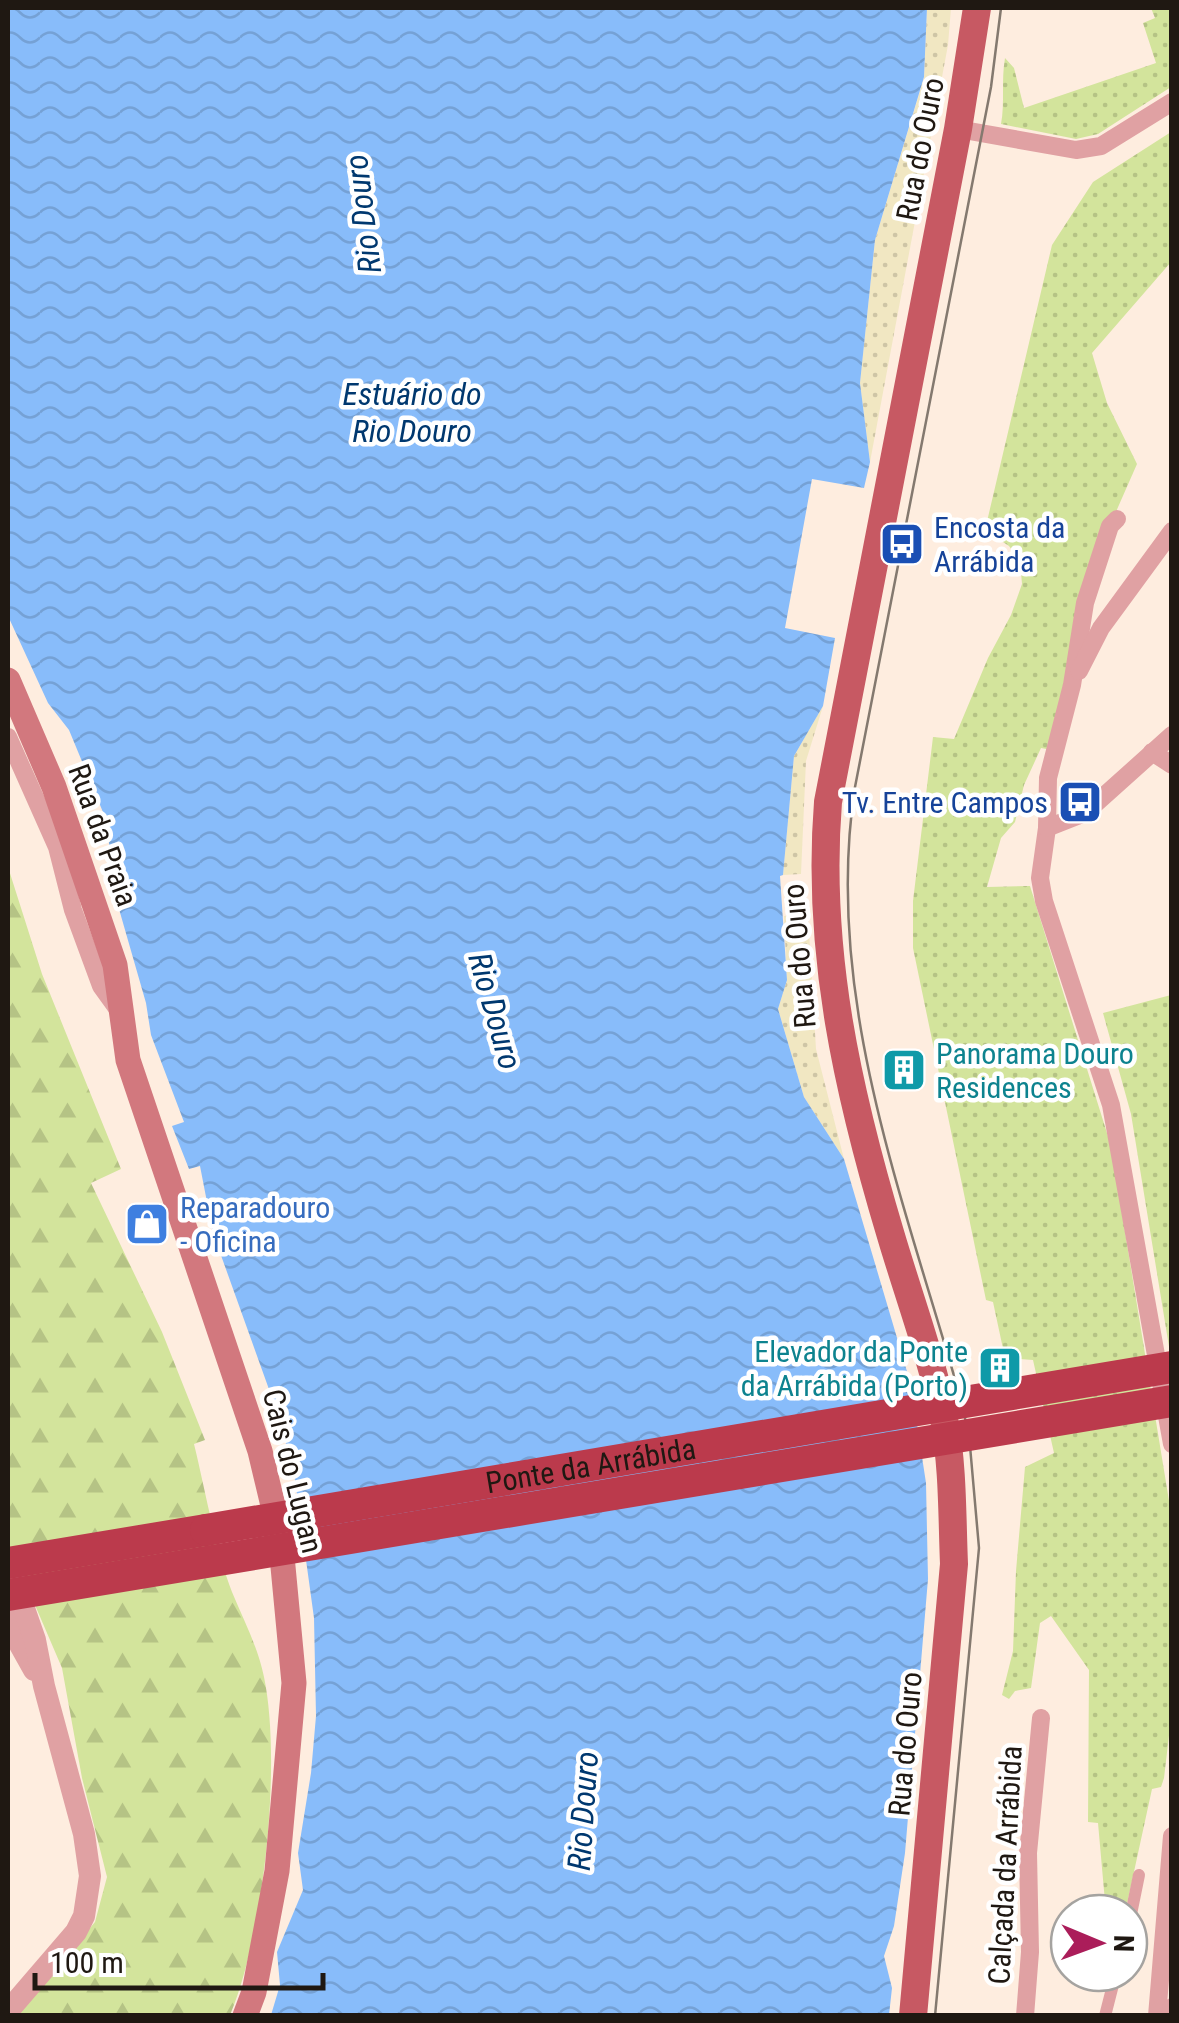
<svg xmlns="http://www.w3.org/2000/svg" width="1179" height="2023" font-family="'Roboto Condensed',sans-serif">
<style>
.grass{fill:url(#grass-dots)}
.forest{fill:url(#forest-firs)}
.sand{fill:url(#sand-dots)}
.water{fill:url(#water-waves)}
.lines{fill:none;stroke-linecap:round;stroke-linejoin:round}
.pedestrian{stroke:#e0a1a3;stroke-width:12}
.minor{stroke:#e0a1a3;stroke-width:18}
.tertiary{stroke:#e0a1a3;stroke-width:22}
.secondary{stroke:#d2787e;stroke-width:25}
.primary{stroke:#c75963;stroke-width:28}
.motorway{stroke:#bb3a4c;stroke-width:32}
.tram{stroke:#84796f;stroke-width:2.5}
.motorway-bridge{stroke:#bb3a4c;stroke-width:32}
.labels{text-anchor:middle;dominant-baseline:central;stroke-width:9;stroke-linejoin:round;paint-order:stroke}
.street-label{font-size:30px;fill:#1f1812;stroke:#fff}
.transit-label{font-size:30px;fill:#164399;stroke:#fff;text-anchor:start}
.culture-label{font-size:30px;fill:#0d838f;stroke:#fff;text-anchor:start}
.shop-label{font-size:30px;fill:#366cbe;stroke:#fff;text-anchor:start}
.water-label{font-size:32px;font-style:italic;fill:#00386f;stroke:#fff}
</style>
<defs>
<pattern id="grass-dots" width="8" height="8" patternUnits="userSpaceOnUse" patternTransform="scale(2.5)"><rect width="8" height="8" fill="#d3e49c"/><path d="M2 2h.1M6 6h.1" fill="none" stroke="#b5c385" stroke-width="1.8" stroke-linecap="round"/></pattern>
<pattern id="forest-firs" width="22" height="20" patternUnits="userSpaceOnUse" patternTransform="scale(2.5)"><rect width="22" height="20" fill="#d3e49c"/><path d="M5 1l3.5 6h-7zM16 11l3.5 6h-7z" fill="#b5c385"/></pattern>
<pattern id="sand-dots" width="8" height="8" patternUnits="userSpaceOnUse" patternTransform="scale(2.5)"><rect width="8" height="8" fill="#f1e7c2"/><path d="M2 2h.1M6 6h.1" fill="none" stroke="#cec5a6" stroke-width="1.8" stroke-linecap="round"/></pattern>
<pattern id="water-waves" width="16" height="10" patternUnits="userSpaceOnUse" patternTransform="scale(2.5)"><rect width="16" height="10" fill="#88bcfa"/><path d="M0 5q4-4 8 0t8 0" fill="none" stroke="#75a1d5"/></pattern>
</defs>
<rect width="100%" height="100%" fill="#feeddf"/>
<g class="grass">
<path d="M1151,8H1171V87L1098,134L1076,139L1001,124C1005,102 1001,81 1005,58L1014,68L1024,108L1156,63L1143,23L1155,18Z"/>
<polygon points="1171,132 1171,262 1092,353 1107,403 1137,464 1115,514 1052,750 1041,748 1024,785 1015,822 1001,838 987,887 1030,886 1111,1146 1171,1513 1172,1710 1164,1778 1161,1787 1152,1789 1125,1913 1106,1913 1098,1823 1088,1822 1089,1670 1051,1616 1040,1623 1031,1688 1015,1691 1009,1699 1002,1695 1013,1651 1016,1571 1025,1467 1054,1453 1033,1360 1005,1358 993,1302 986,1300 913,948 913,901 933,737 954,739 988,658 1011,615 1022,584 1020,561 1009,546 985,530 1052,245 1093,182"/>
<polygon points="1171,995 1171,1359 1131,1114 1103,1013"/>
</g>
<path class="forest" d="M8,867L42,974L121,1169L91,1183L162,1332L205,1440L194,1444C205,1489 216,1551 232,1592C244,1621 258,1647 264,1677C282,1763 264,1935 230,2015H18L95,1922L107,1877L82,1778L62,1668L8,1542Z"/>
<g class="sand">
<polygon points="927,8 951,8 948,45 870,462 860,383 875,240 924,78"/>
<polygon points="823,706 806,761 801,874 783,875 794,756"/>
<polygon points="808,915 816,1049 844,1159 804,1097 778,1009 787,980 784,916"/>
</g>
<polygon class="water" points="8,8 927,8 924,77 875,240 860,383 870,462 864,488 812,479 785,628 835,638 823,706 794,756 783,875 780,876 787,980 778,1009 804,1097 844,1159 911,1385 926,1483 928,1579 905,1853 894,1926 884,1956 892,1988 889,2015 271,2015 280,1985 277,1952 303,1890 298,1853 311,1773 316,1716 314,1618 295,1480 280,1420 213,1233 200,1166 189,1169 172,1126 184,1122 151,1035 146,1003 119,909 105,817 69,730 48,703 8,616"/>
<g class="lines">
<g class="pedestrian">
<polyline points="1129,1924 1139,1875"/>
<polyline points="1105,2016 1116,1973"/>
</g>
<g class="minor">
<polyline points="958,129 1076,150 1101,146 1172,102"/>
<polyline points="1117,519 1110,526 1085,603 1072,685 1048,778 1047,828 1040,878 1044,901 1111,1105 1172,1444"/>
<polyline points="1079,671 1101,628 1172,531"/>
<polyline points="8,737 57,847 73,910 101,986 119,1011"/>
<polyline points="1152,752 1172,765"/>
<polyline points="1047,828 1085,813 1172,735"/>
<polyline points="1025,2016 1030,1952 1028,1853 1041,1718"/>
<polyline points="1157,2016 1172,1836"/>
<polyline points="1170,2016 1172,2007"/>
</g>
<g class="tertiary">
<polyline points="8,1613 20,1645 34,1670"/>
<polyline points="8,2011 76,1932 84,1916 90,1876 84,1834 44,1686 35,1640 14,1580"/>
</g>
<polyline class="secondary" points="8,680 54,787 115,965 128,1060 260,1451 280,1535 294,1683 277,1871 254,1992 245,2016"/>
<path class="primary" d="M913,2016L954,1564C952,1516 953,1466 944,1419C932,1358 909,1297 891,1236C848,1093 816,952 828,802L958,129L977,8"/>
<polyline class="motorway" points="8,1563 206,1530"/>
<path class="tram" d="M935,2016L979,1548L970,1446L963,1407C907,1207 822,999 855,787L991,87L1001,8"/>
<g class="motorway-bridge">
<path id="s1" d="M206,1530L1172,1367"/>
<polyline points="8,1595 1172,1401"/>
</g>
</g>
<defs>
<symbol id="bus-square" viewBox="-11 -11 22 22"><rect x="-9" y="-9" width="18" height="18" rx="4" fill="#1a4fb4" stroke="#fff"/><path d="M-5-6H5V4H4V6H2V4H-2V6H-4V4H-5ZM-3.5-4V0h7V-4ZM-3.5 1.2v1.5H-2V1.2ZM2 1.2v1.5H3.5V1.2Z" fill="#fff"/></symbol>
<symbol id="building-square" viewBox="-11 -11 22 22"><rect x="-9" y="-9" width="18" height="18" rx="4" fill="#0f9aa8" stroke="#fff"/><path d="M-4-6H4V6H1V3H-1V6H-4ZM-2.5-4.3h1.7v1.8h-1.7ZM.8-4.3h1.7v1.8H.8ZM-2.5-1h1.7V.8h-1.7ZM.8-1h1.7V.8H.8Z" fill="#fff"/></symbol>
<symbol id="shop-square" viewBox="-11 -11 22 22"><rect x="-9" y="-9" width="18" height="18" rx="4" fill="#3f7fe0" stroke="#fff"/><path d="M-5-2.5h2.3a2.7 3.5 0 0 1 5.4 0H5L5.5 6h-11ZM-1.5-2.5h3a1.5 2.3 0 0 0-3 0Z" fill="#fff"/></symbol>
</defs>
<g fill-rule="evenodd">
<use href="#bus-square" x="877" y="519" width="50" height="50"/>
<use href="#bus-square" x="1055" y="777" width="50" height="50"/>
<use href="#building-square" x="879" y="1045" width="50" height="50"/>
<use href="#shop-square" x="122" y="1199" width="50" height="50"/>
<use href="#building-square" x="975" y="1343" width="50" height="50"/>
</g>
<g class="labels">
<g class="street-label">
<text transform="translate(920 149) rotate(-79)">Rua do Ouro</text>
<text transform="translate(103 835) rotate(70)">Rua da Praia</text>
<text transform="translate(799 956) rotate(-95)">Rua do Ouro</text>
<text stroke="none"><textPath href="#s1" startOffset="390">Ponte da Arrábida</textPath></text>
<text transform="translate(293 1471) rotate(76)">Cais do Lugan</text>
<text transform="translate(905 1744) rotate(-85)">Rua do Ouro</text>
<text transform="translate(1005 1865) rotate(-87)">Calçada da Arrábida</text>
</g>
<g class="transit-label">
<text x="934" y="527">Encosta da<tspan x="934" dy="34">Arrábida</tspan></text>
<text x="1048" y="802" text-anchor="end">Tv. Entre Campos</text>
</g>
<g class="culture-label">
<text x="936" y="1053">Panorama Douro<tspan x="936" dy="34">Residences</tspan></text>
<text x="968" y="1351" text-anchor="end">Elevador da Ponte<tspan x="968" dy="34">da Arrábida (Porto)</tspan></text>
</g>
<g class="shop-label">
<text x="180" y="1207">Reparadouro<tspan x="180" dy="34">- Oficina</tspan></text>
</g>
<g class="water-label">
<text transform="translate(363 214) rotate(-97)">Rio Douro</text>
<text x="412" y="394">Estuário do<tspan x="412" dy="37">Rio Douro</tspan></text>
<text transform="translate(495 1011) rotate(74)">Rio Douro</text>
<text transform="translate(583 1811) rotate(-86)">Rio Douro</text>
</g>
</g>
<rect width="1179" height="2023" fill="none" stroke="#1f1812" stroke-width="20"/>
<g transform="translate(1099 1943) rotate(91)"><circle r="48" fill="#ffffff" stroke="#a5a3a0" stroke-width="2.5"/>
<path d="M0-8L18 38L0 25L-18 38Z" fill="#ab1d5a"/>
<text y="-15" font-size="28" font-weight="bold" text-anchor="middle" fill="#1f1812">N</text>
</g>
<path d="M35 1973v15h288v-15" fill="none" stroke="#1f1812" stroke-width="5"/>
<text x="50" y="1973" font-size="30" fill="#1f1812" stroke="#ffffff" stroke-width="8" paint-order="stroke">100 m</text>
</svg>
